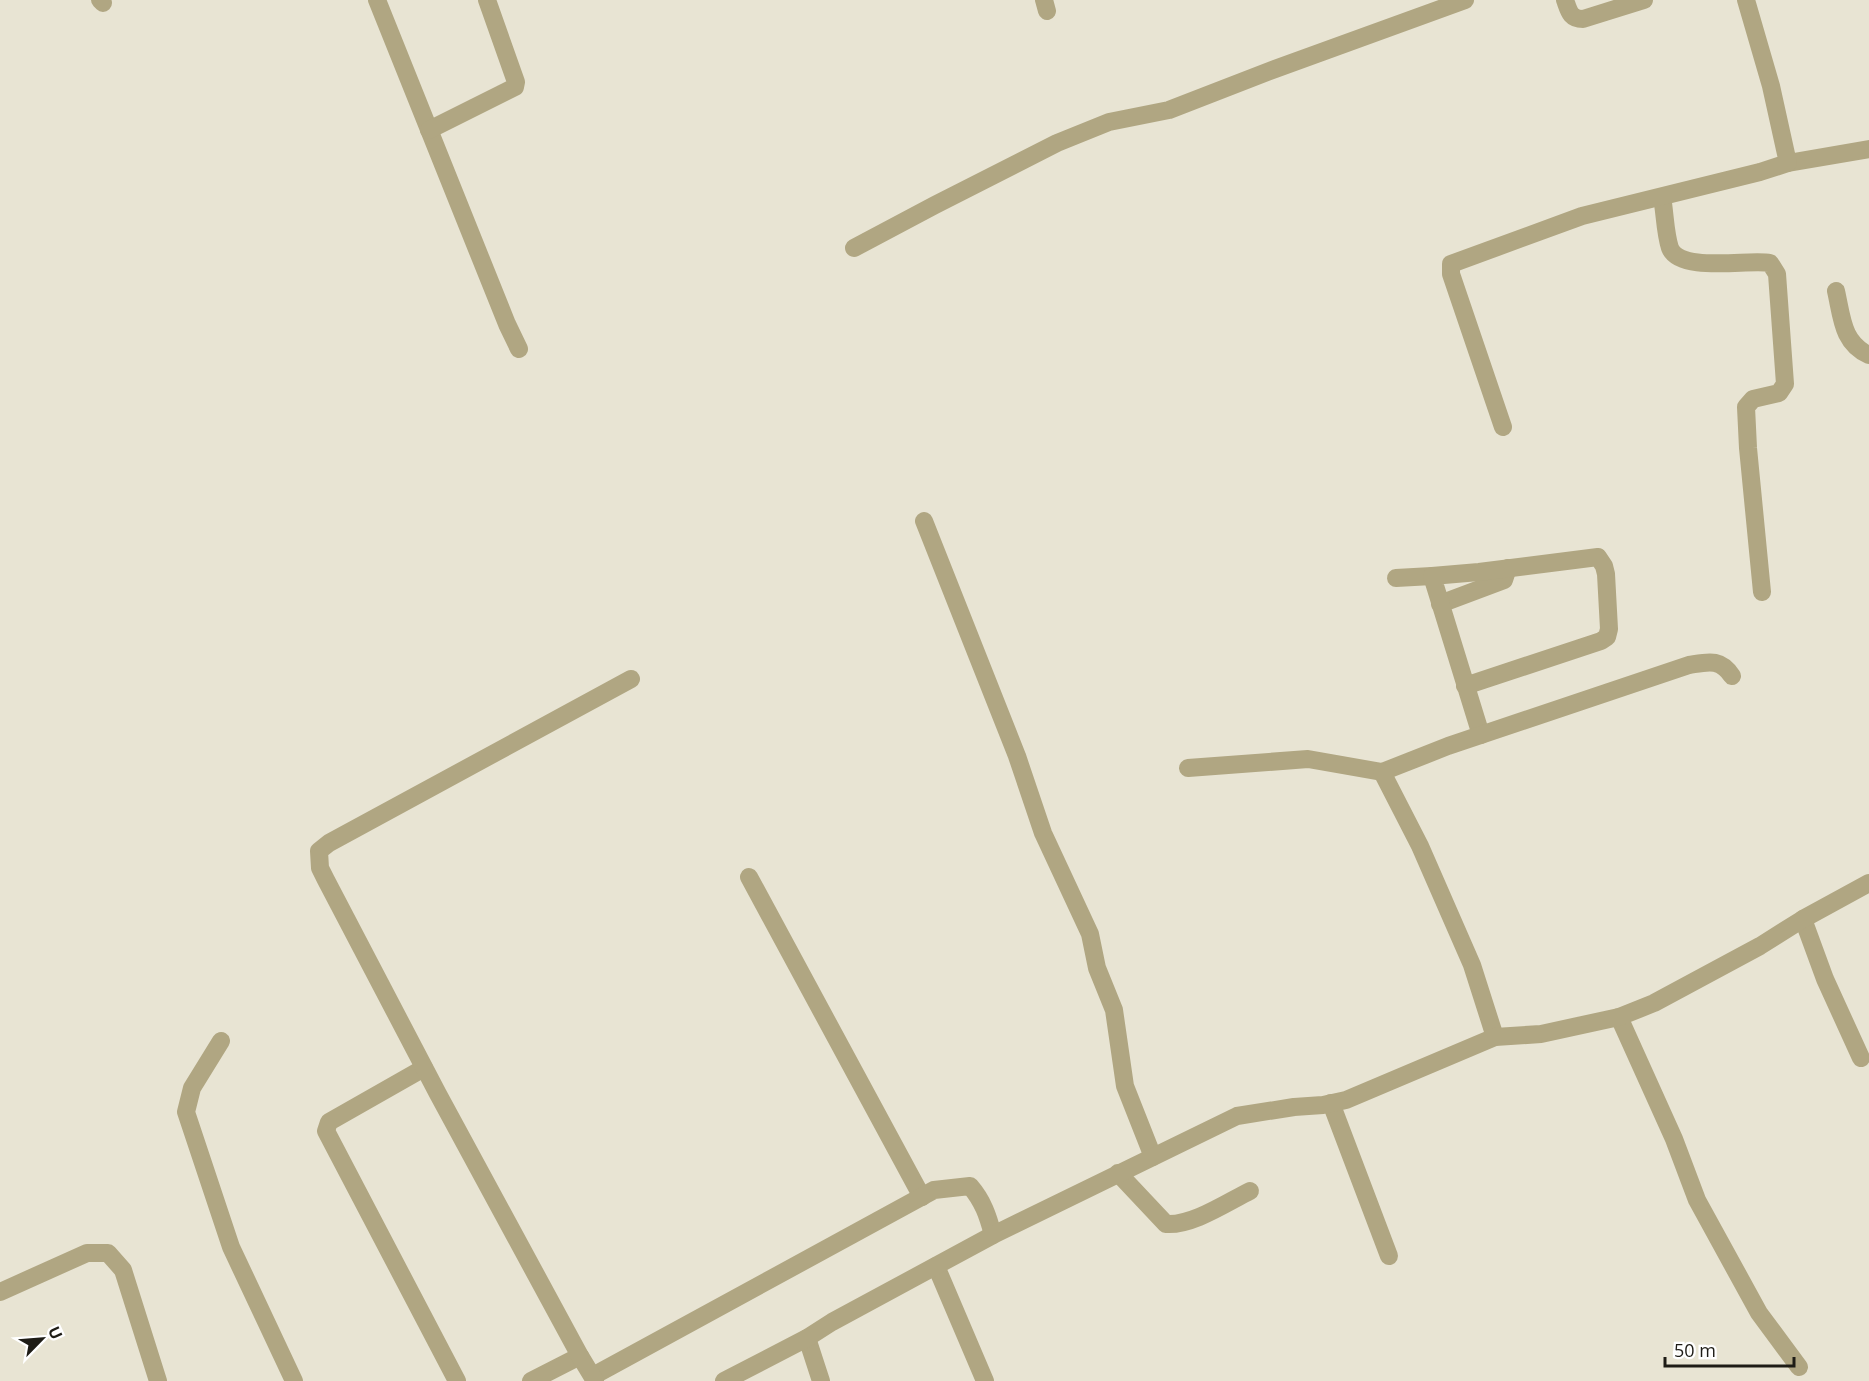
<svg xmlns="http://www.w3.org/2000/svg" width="1869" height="1381" font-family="'Open Sans',sans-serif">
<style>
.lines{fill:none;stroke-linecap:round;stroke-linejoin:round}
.minor{stroke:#b0a682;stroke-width:18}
</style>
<rect width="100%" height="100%" fill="#e8e4d3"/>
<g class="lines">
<g class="minor">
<polyline points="100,0 103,3"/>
<polyline points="377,0 507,324 519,349"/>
<polyline points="1044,0 1047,11"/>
<path d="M1565,0C1569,11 1570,19 1583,19L1644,0"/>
<polyline points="429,130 515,87 516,82 487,0"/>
<polyline points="1788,163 1869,149"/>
<path d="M1662,197C1665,213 1665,233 1670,248C1680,273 1749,259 1770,263L1777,274L1785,384L1779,393L1753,399L1746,407L1748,448L1762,592"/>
<polyline points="854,248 935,205 1057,143 1109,122 1169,110 1275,69 1465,0"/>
<path d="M1836,291C1842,317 1842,343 1869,355"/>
<polyline points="1503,427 1451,274 1451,264 1582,216 1760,172 1788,163 1771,86 1746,0"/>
<polyline points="924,521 1017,756 1043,833 1090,934 1097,968 1114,1010 1125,1086 1153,1157"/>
<polyline points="1396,578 1432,576"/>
<polyline points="1440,604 1504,580 1508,568"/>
<polyline points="1465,686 1601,641 1607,637 1609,629 1606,574 1604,566 1598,557 1479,572 1432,576 1481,735"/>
<path d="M1188,768L1308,759L1382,772L1448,746L1689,665C1708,662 1720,658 1732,676"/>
<polyline points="1382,772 1420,846 1472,965 1495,1037"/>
<polyline points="749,877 922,1197"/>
<polyline points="1803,919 1825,979 1861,1058"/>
<polyline points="1619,1017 1674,1139 1697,1200 1759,1313 1799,1367"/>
<polyline points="221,1041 192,1088 186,1112 231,1247 294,1381"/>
<polyline points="424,1068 329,1122 326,1131 457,1381"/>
<polyline points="1331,1103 1389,1256"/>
<path d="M1118,1173L1166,1224C1192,1226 1226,1203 1250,1191"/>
<polyline points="936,1266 985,1381"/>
<polyline points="0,1292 87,1253 108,1253 123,1270 158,1381"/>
<polyline points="807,1338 821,1381"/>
<path d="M593,1376L934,1190L970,1186C983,1201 988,1216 993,1235"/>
<polyline points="531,1381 580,1356"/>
<polyline points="595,1381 580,1356 438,1094 326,880 320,868 319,851 329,843 631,679"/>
<polyline points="724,1381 807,1338 832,1322 993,1235 1237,1116 1294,1107 1323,1105 1346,1100 1495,1037 1541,1034 1619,1017 1654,1003 1760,946 1803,919 1869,883"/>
</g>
</g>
<g transform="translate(42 1339) rotate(65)" stroke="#ffffff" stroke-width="4.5" paint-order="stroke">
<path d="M0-4.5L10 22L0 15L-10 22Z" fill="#1e1c16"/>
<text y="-9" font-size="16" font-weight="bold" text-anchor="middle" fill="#1e1c16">U</text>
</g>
<path d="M1665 1357v9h129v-9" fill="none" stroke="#1e1c16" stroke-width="3"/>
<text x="1674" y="1357" font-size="18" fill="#1e1c16" stroke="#ffffff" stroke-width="4.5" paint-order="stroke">50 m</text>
</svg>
